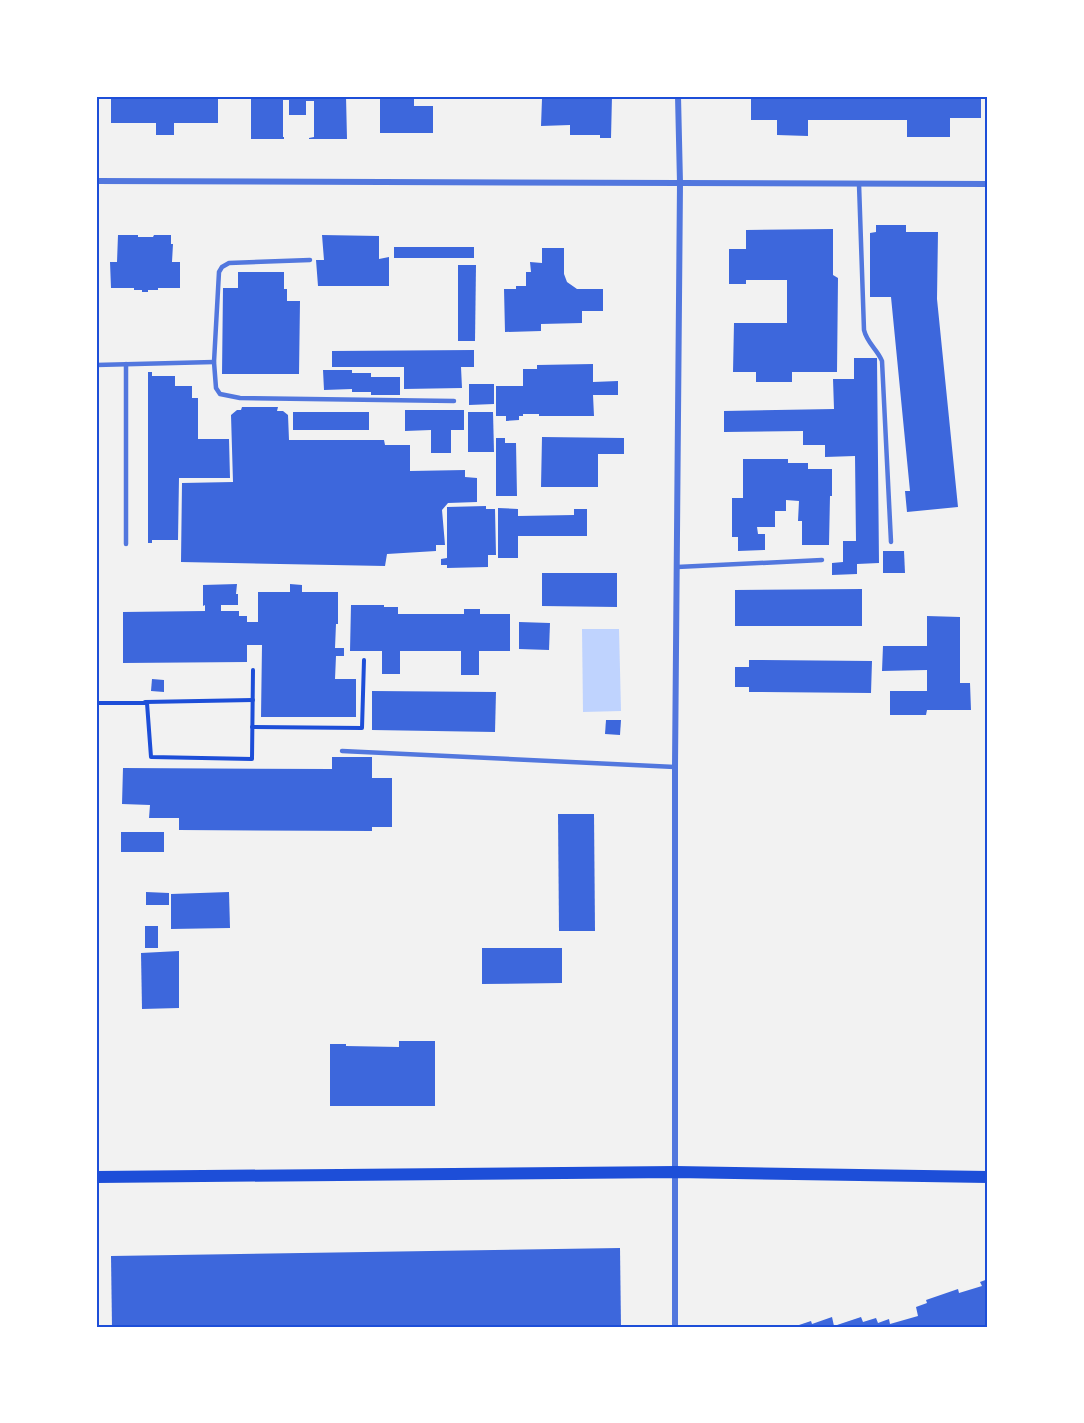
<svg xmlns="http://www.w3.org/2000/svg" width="1084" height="1423" font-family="Montserrat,sans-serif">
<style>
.water{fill:#bfd3fe}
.building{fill:#3d67dc}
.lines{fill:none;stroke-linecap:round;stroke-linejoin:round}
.path{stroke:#1d4ed8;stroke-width:4}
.service{stroke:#5277de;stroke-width:4.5}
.minor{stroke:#5277de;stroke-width:6}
.secondary{stroke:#1d4ed8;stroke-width:12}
.neatline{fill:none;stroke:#1d4ed8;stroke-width:2}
</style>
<rect width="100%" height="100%" fill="#f2f2f2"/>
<polygon class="water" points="582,629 619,629 621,711 583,712"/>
<g class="building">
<polygon points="111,96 218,96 218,123 174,123 174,135 156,135 156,123 111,123"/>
<polygon points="251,96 346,96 347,139 309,139 309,138 314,137 314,101 306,101 306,115 289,115 289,100 283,100 283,137 284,137 284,139 251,139"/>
<polygon points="380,96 414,96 414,106 433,106 433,133 380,133"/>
<polygon points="555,96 612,96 611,138 600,138 600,135 570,135 570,125 541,126 542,99 555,99"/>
<polygon points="751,96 981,96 981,118 950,118 950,137 907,137 907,120 808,120 808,136 777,135 777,120 751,120"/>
<polygon points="876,225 906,225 906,232 938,232 937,299 958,507 907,512 905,491 910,491 891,297 870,297 870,233 876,232"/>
<polygon points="833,229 833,275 838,278 837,372 792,372 792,382 756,382 756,372 733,372 734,323 787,323 787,280 746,280 746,284 729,284 729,249 746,249 746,230"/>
<polygon points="118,235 138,235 138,237 153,237 154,235 171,235 171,244 173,244 172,262 180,262 180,288 158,288 158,290 148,290 148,292 142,292 142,290 134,290 134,288 111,288 110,262 117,262"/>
<polygon points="322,235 379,236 379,259 389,257 389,286 318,286 316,260 324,260"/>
<rect x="394" y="247" width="80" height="11"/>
<polygon points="542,248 564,248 564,274 567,282 577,289 603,289 603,311 582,311 582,323 541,324 541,331 505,332 504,289 516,289 516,286 526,286 526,272 531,272 530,262 542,263"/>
<polygon points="458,265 476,265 475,341 458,341"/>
<polygon points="238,272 284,272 284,289 287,289 287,301 300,301 299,374 222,374 223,288 238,288"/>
<polygon points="474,350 474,367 461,367 462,388 404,389 404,367 332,367 332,351"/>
<polygon points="854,358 877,358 879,563 857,564 857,574 832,575 832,563 843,562 843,541 856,541 855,456 825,457 825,445 803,445 803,431 724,432 724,411 834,409 833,379 854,379"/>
<polygon points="593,364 593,382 618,381 618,395 593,395 594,416 539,416 539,414 523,414 523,416 519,416 519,420 506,421 506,416 496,416 496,386 523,386 523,369 537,369 537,365"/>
<polygon points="323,370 352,370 352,373 371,373 371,377 400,377 400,395 371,395 371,392 352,392 352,389 324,390"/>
<polygon points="148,372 152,372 152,376 175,376 175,386 192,386 192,398 198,398 198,439 229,439 230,478 179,478 178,540 152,540 152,543 148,543"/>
<polygon points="469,384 494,384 494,404 469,405"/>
<polygon points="242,407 278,407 277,411 283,411 288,415 289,440 384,440 385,445 410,445 410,471 465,470 465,477 477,478 477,502 448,503 442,510 445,545 436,545 436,551 387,554 385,566 181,562 182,483 233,482 231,415 237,410 241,410"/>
<polygon points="405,410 464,410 464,430 451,430 451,453 431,453 431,430 405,431"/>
<rect x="293" y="412" width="76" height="18"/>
<polygon points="468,412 493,412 494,452 468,452"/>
<polygon points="542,437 624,438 624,454 598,454 598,487 541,487"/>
<polygon points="496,438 505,438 505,443 516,443 517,496 496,496"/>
<polygon points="743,459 788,459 788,463 808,463 808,469 832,469 832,496 830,496 829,545 802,545 802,521 798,521 799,501 786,500 786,511 775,511 775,527 757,527 758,534 765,534 765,550 738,551 738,537 732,537 732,498 743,498"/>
<polygon points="486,506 486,509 495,509 496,555 488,555 488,567 447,568 447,565 441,565 441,559 447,558 447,507"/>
<polygon points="498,508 518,509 518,516 574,515 574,509 587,509 587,536 518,536 518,558 498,558"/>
<polygon points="883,551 904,551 905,573 883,573"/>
<polygon points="542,573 617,573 617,607 542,606"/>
<polygon points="237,584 236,594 238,594 238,605 221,605 221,611 239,611 239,616 247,616 247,622 258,622 258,592 290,592 290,584 302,585 302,592 338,592 338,624 336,624 335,648 344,648 344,656 336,656 335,679 356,679 356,717 261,717 262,645 247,645 247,662 123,663 123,612 205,611 205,605 203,606 203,585"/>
<polygon points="862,589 862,626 735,626 735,590"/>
<polygon points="351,605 384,605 384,607 398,607 398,614 464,614 464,609 480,609 480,614 510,614 510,651 479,651 479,675 461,675 461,651 400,651 400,674 382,674 382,651 350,651"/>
<polygon points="927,616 960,617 960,683 970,683 971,710 927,710 926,715 890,715 890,691 927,691 927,670 882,671 883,646 927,646"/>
<polygon points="519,622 550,623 549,650 519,649"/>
<polygon points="749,660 872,661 871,693 749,692 749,687 735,687 735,667 749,667"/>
<rect x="985" y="677" width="3" height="33"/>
<polygon points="152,679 164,680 164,692 151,691"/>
<polygon points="372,691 496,692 495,732 372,730"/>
<polygon points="606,720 621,720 620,735 605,734"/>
<polygon points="332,757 372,757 372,778 392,778 392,827 372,827 372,831 179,830 179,818 149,818 150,805 122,804 123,768 332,769"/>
<polygon points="558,814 594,814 595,931 559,931"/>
<rect x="121" y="832" width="43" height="20"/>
<polygon points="146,892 169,893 169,905 146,905"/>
<polygon points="229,892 230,928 171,929 171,894"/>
<rect x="145" y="926" width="13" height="22"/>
<polygon points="482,948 562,948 562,983 482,984"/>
<polygon points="179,951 179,1008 142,1009 141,953"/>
<polygon points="399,1041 435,1041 435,1106 330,1106 330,1044 346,1044 346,1046 399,1047"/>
<polygon points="620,1248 621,1327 112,1327 111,1256"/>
<polygon points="988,1279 988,1327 793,1327 811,1321 812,1324 832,1317 834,1326 861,1317 863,1322 876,1318 878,1323 889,1319 890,1324 918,1316 916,1307 927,1303 926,1300 958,1289 959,1293 982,1286 980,1282"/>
</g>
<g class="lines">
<g class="path">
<polyline points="145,702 253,700"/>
<polyline points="96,703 147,703 151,757 252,759 253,670"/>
<polyline points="252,727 362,728 364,660"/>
</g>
<g class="service">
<path d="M859,184L864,330C867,343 877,349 882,361L891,542"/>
<polyline points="310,260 229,263 222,267 219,272 214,362 216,388 220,394 240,398 454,401"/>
<polyline points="96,365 214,362"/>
<polyline points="126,544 126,364"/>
<polyline points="677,567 822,560"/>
<polyline points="342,751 675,767"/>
</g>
<g class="minor">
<polyline points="96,181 988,184"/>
<polyline points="675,1327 675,767 680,183 678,96"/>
</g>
<polyline class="secondary" points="96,1177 676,1172 988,1177"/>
</g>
<rect width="1084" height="1423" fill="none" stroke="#ffffff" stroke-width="195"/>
<rect x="98" y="98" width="888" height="1228" class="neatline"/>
</svg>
